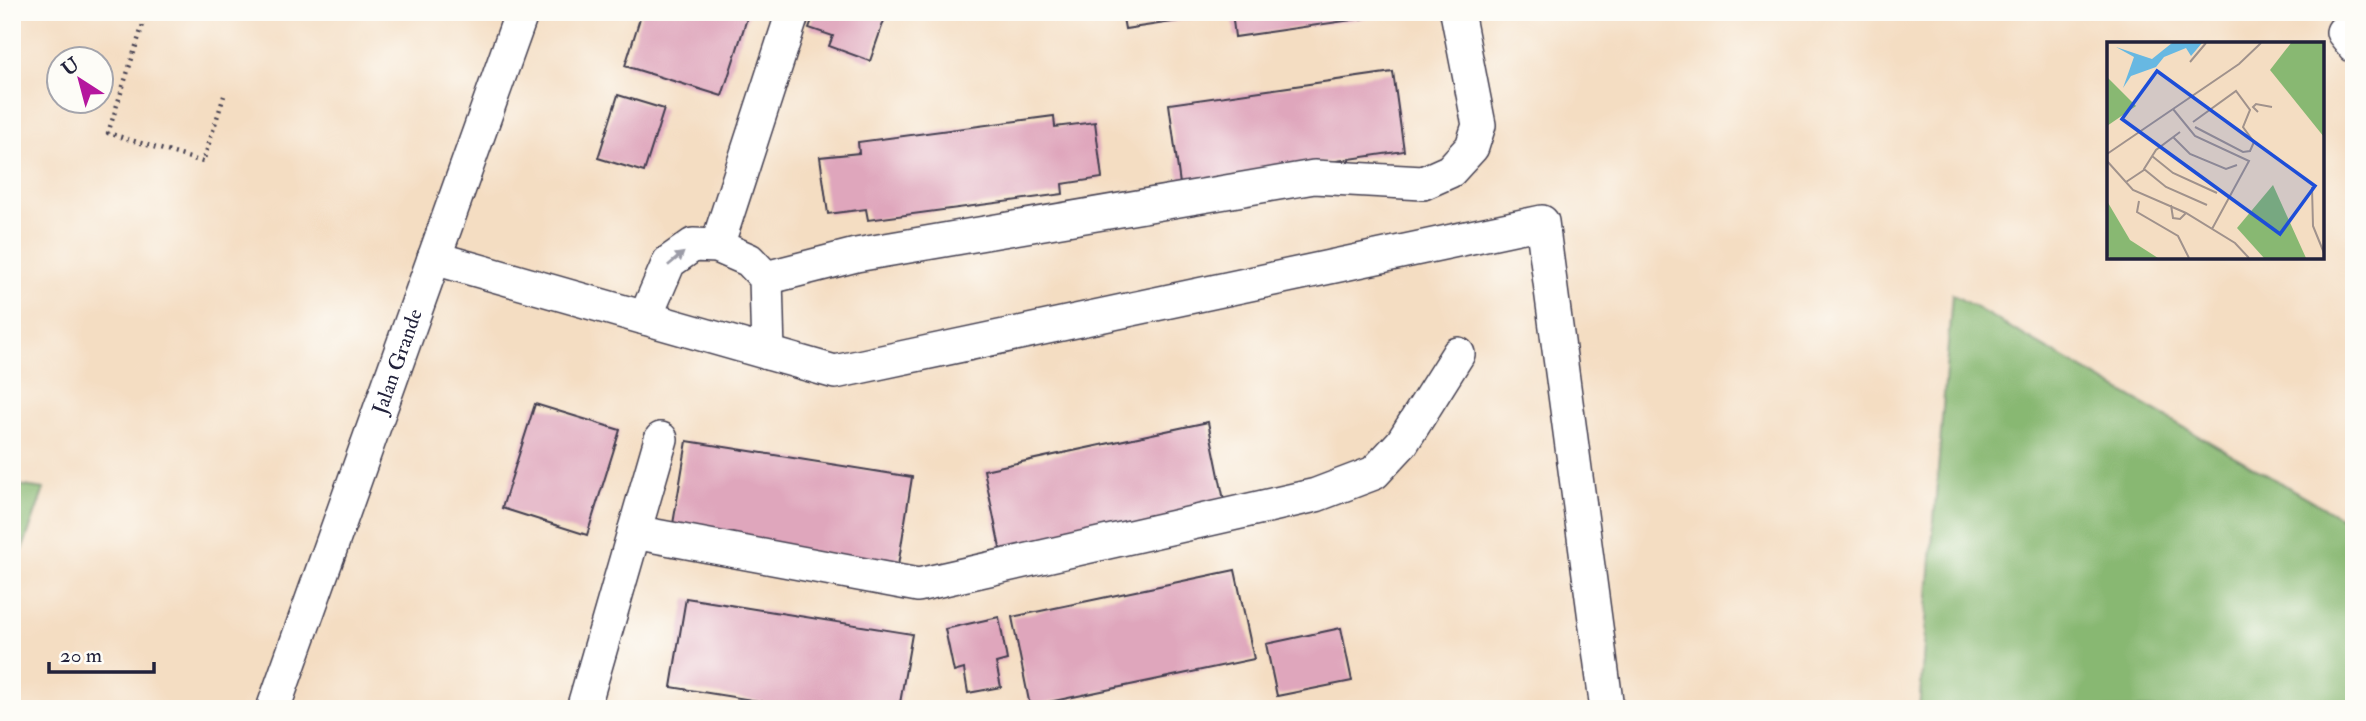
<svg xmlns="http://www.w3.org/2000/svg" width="2366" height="721" font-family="'IM FELL Double Pica',serif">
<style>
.forest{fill:#88b872;stroke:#556d56;stroke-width:2}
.building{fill:#dfa6bc}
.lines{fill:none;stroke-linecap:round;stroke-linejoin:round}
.minor-casing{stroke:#423e4f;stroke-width:36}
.path{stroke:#423e4f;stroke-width:4.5;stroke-dasharray:2 5;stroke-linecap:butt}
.minor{stroke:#fff;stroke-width:33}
.oneway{fill:#9c9ca7}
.labels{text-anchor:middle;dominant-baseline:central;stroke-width:5;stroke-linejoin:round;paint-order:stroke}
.street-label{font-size:21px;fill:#22223b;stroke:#fdfcf7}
.inset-road{fill:none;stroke:#a0928c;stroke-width:2}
.view{fill:#1d4ed8;fill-opacity:0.15;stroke:#1d4ed8;stroke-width:3.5}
.inset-edge{fill:none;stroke:#22223b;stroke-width:3.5}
</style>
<rect width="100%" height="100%" fill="#fdfcf7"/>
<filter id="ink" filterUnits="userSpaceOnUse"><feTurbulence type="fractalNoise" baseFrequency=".0143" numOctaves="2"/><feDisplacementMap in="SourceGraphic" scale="14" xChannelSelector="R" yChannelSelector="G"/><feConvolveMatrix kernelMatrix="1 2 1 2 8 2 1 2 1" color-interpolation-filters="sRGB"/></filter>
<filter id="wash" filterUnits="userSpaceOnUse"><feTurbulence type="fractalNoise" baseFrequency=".00686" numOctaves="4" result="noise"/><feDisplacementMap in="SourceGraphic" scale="28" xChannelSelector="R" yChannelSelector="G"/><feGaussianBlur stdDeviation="1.57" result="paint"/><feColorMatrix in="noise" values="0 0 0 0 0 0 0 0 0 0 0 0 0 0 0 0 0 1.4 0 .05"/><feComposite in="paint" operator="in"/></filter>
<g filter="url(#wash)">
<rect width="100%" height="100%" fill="#f4ddc2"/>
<g class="forest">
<polygon points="1952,294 2354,525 2354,709 1919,709"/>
<polygon points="12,484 44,489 12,579"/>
</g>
<g id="blocks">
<g class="building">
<polygon points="642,12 749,12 722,96 625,66"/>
<polygon points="815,12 887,12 870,61 829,46 833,36 809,28"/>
<polygon points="1122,12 1198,12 1199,18 1125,29"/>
<polygon points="1232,12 1372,12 1373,17 1235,37"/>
<polygon points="1393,72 1404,151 1180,184 1169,104"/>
<polygon points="618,95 664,109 644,172 598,158"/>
<polygon points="1054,116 1055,127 1095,122 1102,178 1062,184 1063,194 868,220 866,209 828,214 820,157 859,153 858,142"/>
<polygon points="535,404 620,430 587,535 502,508"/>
<polygon points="1208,422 1226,510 1002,558 984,470"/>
<polygon points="687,441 912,477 898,566 672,530"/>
<polygon points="1235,570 1254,659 1030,706 1012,617"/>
<polygon points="686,598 912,634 899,709 807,709 671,687"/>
<polygon points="999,617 1007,660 996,663 1001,687 968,693 964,669 954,672 945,629"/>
<polygon points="1341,628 1352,681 1277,696 1266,644"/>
</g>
</g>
</g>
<g filter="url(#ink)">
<use href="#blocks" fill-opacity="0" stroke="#423e4f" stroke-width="2"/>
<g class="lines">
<defs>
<g id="minor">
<polyline points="2343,32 2354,46"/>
<polyline points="717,246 793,12"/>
<polyline points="434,258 835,372 1542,222 1607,709"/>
<polyline points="766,278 856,255 1314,177 1423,183 1450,171 1472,147 1479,125 1457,12"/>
<polyline points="645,318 669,262 693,245 717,246 749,260 766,278 768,353"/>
<polyline points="634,532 918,585 1316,495 1374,473 1402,443 1458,354"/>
<path id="s1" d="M273,709L522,12"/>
<polyline points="583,709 661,439"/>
</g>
</defs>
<use href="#minor" class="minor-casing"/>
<polyline class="path" points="147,12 108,133 203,162 224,96"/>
<use href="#minor" class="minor"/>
</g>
<defs><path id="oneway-solid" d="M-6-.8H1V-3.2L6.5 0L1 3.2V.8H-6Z" transform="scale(1.75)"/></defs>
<use class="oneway" href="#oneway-solid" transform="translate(676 259) rotate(-40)"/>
</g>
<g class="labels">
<g class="street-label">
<text stroke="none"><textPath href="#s1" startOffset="369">Jalan Grande</textPath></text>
</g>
</g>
<g transform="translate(2107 42)">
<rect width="217" height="217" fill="#f4ddc2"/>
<path d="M184,1H217V95L163,28ZM0,35L29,64L0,84ZM166,143L199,216H157L130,186ZM0,159L23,198L51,216H3L0,212Z" fill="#88b872"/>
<path d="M65,1H95L84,14L79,6L57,15L49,25L24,34L16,46L27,15L9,5L45,17Z" fill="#67b8e2"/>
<path class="inset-road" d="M83,20L99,1M66,67L88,94L142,119L105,187M151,70L146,65L149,62L165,65M86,80L129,49L143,68L136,85L147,100L143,109L136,110L88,85M73,90L49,108L37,127L59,145L100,163M66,95L83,112L119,127L130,123M0,112L132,22L154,1M45,114L66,131L110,151M0,119L26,148L79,171L128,201L142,216M19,140L37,128M205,145L206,184L217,211M32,159L30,170L71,194L82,216M64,163L66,176L73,177L79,171"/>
<path class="view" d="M50,29L208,144L173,192L15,77Z"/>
<rect width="217" height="217" class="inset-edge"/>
</g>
<rect width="2366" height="721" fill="none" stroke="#fdfcf7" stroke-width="42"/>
<g transform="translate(80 80) rotate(324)"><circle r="33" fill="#fdfcf7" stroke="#a5a5ac" stroke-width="2"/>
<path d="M0-5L12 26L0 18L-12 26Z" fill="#b5179e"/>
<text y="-10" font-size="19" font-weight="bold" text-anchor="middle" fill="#22223b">U</text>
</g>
<path d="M49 662v10h105v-10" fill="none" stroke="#22223b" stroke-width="3.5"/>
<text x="60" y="662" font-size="21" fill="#22223b" stroke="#fdfcf7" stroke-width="5" paint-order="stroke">20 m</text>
</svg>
